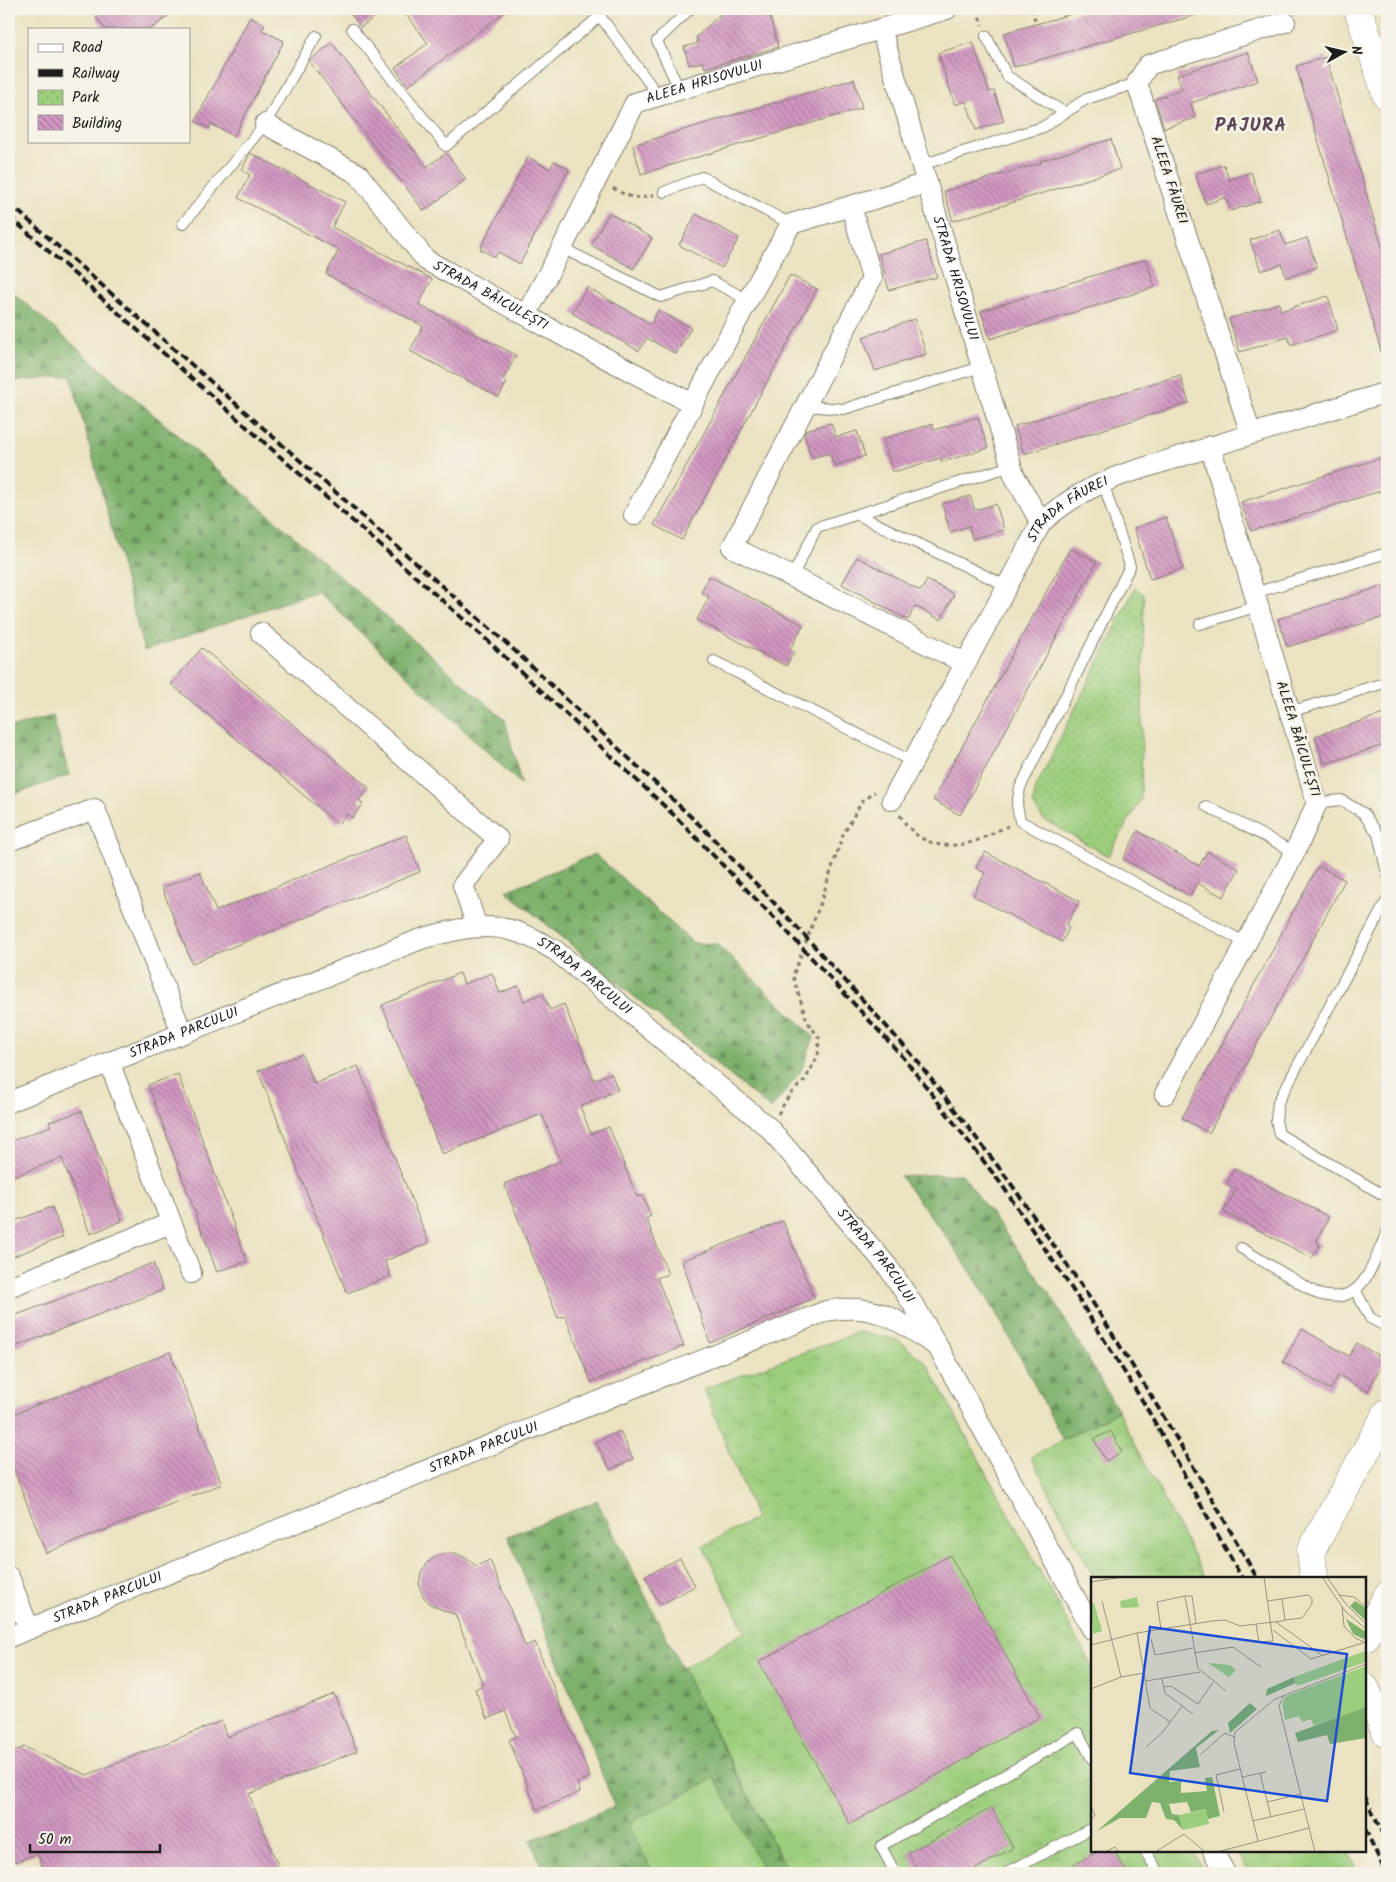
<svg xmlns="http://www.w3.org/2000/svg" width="1396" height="1882" font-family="Kalam,sans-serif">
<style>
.grass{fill:url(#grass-tufts);stroke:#5c754c}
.forest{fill:url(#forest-firs);stroke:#4d6644}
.park{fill:url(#park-dots);stroke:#5c754c}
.pitch{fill:#9dce7d;stroke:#5c754c}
.building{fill:url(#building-back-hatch)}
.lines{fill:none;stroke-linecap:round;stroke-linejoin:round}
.lane-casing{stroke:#837f6e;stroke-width:12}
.street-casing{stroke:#837f6e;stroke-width:22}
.secondary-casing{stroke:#837f6e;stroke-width:29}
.path{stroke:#837f6e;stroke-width:3;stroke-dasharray:4 4;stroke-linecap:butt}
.lane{stroke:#fff;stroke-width:10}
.street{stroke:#fff;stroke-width:20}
.secondary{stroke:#fff;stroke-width:28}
.rail{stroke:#1c1c1c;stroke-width:4;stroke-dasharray:8 4;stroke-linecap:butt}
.labels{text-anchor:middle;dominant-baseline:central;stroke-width:5;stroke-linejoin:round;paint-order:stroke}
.street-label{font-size:14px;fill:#1c1c1c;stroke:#f7f3e8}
.district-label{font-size:19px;font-weight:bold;letter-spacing:1px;fill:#5b4756;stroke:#f7f3e8}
.inset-road{fill:none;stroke:#98937e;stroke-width:1}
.view{fill:#1d4ed8;fill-opacity:0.15;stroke:#1d4ed8;stroke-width:2.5}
.inset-edge{fill:none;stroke:#1c1c1c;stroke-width:2.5}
</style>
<defs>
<pattern id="grass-tufts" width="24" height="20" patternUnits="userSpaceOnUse" patternTransform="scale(1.25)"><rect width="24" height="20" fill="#9dce7d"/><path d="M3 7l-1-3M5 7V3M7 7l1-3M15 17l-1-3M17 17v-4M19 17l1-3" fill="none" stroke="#87b06b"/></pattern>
<pattern id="forest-firs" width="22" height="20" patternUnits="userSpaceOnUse" patternTransform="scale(1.25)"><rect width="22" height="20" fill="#7eb16c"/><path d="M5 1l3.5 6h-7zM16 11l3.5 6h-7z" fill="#668f58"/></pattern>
<pattern id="park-dots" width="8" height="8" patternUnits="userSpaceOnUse" patternTransform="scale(1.25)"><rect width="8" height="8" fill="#9dce7d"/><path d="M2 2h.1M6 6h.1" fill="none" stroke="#87b06b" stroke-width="1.8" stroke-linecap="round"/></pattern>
<pattern id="building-back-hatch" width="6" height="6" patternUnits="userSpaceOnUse" patternTransform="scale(1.25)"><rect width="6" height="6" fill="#d196c1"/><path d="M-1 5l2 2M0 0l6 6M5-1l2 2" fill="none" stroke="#a97a9c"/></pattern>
</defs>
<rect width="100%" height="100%" fill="#f7f3e8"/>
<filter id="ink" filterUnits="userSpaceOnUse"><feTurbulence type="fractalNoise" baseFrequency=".02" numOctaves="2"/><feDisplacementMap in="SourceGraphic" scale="10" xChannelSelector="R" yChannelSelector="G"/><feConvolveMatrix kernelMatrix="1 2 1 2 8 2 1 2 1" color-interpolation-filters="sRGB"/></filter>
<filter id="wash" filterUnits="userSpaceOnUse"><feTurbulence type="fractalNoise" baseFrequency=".0096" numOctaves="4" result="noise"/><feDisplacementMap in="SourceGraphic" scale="20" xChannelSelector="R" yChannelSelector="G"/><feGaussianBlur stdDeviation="1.12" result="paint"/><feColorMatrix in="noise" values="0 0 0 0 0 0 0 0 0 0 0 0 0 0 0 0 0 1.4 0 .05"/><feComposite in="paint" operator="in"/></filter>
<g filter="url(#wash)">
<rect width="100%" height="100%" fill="#eae2c0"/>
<g class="grass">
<polygon points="859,1332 898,1340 927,1364 1092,1667 1092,1851 1193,1851 1205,1873 789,1873 682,1668 745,1632 703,1546 756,1518 704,1389"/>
<polygon points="1118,1411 1205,1578 1094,1578 1031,1457"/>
<polygon points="1237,1851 1348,1851 1360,1873 1249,1873"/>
</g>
<g class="forest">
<polygon points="9,289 505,720 521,784 317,591 144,651 71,376 9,382"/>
<polygon points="53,716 69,775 9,796 9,728"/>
<polygon points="595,854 693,943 717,944 814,1037 801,1071 771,1109 506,891"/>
<path d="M962,1174L1052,1297L1118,1411L1063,1440C1038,1392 1015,1344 987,1298C962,1255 930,1216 900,1176Z"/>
<polygon points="597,1501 728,1758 789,1873 544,1873 531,1840 615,1807 508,1536"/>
</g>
<polygon class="park" points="1135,588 1144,595 1141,799 1108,856 1043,819 1033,805 1035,789"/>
<polygon class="pitch" points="715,1778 762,1867 750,1873 653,1873 628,1824"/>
<g id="blocks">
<g class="building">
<polygon points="106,9 177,9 151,29 105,29 96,17"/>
<polygon points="347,9 385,9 361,27"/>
<polygon points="402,9 509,9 408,86 395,68 428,43"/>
<polygon points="726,9 768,9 778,47 705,68 703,62 689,65 684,47 698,43 696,37"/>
<polygon points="1090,9 1202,9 1203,13 1014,67 1004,33"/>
<polygon points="250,17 265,25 262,30 284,41 234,136 211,124 209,129 195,121"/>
<polygon points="973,42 989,92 994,91 1004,121 976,130 966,101 955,105 938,53"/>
<polygon points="332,43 427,167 446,153 466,179 424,211 309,61"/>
<polygon points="1248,52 1258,81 1191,103 1195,118 1164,128 1155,99 1182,90 1177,75"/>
<polygon points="1326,57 1387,264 1387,360 1384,361 1296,66"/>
<polygon points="854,79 862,108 641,174 633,145"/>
<polygon points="1111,139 1120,169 953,221 944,191 1041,163 1040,161"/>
<polygon points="250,153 345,202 332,227 432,279 419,304 423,307 516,355 503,380 507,382 499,397 410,351 423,326 326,274 339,250 238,198 250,175 242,170"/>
<polygon points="528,157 550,169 554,161 569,169 520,264 498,252 495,257 480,249"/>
<polygon points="1224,165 1229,180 1251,172 1261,201 1231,211 1226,197 1206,204 1195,174"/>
<polygon points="609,213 652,238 634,269 591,245"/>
<polygon points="696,214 739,238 722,268 679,245"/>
<polygon points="1280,230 1285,245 1307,238 1317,267 1286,278 1282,264 1261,271 1250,240"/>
<polygon points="926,241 937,277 889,290 879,254"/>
<polygon points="1146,259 1155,287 990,339 981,311"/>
<polygon points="790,275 817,289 682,540 654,525"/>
<polygon points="587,287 651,324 658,310 691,328 676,354 647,338 639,351 572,313"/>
<polygon points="1328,296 1338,330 1291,345 1288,337 1240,352 1229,319 1279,303 1281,311"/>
<polygon points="915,319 926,354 875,371 863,337"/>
<polygon points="1180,375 1189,403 1024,454 1015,426"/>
<polygon points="978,417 988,448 942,462 941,458 893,472 883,439 932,424 934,430"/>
<polygon points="831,423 836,437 857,431 865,456 834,466 830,453 811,458 804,434 806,430"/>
<polygon points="1387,456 1387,489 1251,531 1241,502"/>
<polygon points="970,496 975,510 996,504 1004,530 972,539 969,526 950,532 942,504"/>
<polygon points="1166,517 1183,569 1150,579 1134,528"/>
<polygon points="1070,548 1097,562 960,815 933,800"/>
<polygon points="857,557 921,591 927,580 954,594 941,620 915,606 908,620 842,584"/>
<polygon points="709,576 803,625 790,650 794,652 786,666 697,620 709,597 701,592"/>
<polygon points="1387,585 1387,616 1287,647 1278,619"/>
<polygon points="202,648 369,788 359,800 363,804 352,818 347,814 338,824 171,684"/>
<polygon points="1387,713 1387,744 1324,764 1315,736"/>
<polygon points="1138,831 1199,866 1207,851 1239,869 1223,897 1197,883 1190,896 1123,859"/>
<polygon points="406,835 420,872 192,963 162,888 200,872 216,911"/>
<polygon points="985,852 1079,901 1066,926 1069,928 1062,942 973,896 985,873 976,868"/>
<polygon points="1318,866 1345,880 1209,1133 1182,1118"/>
<polygon points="460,973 464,984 492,973 500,993 518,986 524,1001 543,993 550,1010 564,1004 594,1080 611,1073 618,1090 580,1106 591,1134 609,1127 637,1197 642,1195 651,1216 646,1218 668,1274 657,1278 684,1346 591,1382 565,1316 558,1318 504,1184 561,1161 542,1114 442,1154 382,1005"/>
<polygon points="302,1054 314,1084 358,1066 429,1243 385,1261 391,1276 347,1293 258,1071"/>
<polygon points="178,1074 247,1261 217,1272 148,1085"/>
<polygon points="82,1111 122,1221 90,1234 62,1158 9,1178 9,1142 51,1126 49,1122"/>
<polygon points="1235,1168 1329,1217 1316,1242 1320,1244 1312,1258 1224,1212 1236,1189 1227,1184"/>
<polygon points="52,1207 63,1237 9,1258 9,1223"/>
<polygon points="783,1221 814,1298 710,1343 682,1261"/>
<polygon points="153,1263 163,1290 9,1349 9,1318"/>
<polygon points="1302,1329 1349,1356 1357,1343 1385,1360 1367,1392 1339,1375 1330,1390 1283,1362"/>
<polygon points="170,1352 222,1484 46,1553 9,1457 9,1416"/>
<polygon points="620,1431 633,1459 610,1470 596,1442"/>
<polygon points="1111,1431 1122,1452 1106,1461 1094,1439"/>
<polygon points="448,1553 455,1553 466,1558 476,1566 490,1560 525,1646 535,1642 590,1777 577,1783 580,1792 537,1810 509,1740 516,1737 505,1711 487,1719 475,1689 483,1685 455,1614 447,1612 430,1604 423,1596 419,1585 421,1572 429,1561 438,1555"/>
<polygon points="950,1555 1040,1717 850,1824 759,1662"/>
<polygon points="680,1558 695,1586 660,1605 645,1576"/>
<polygon points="334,1694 357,1751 249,1794 281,1873 45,1873 37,1853 16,1862 9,1844 9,1754 24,1747 87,1775 221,1721 227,1737"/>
<polygon points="992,1808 1013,1848 968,1873 919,1873 908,1853"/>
<polygon points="1099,1851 1114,1851 1127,1873 1059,1873"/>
</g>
</g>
</g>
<g filter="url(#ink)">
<use href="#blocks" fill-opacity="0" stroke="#837f6e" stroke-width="1"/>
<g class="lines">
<defs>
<g id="lane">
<polyline points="352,29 446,146 600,16 658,95"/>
<polyline points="986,36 1007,76 1065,113"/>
<polyline points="679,89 657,41 690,9"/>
<polyline points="921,165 1043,127 1086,99 1137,83"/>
<polyline points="664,192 702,177 791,224"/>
<polyline points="183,224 265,124 316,36"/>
<polyline points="562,248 661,297 712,281 748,300"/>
<polyline points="805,406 844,409 981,367"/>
<polyline points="1103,482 1130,566 1020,788 1017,805 1020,821 1246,943"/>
<polyline points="858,515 1007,586"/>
<polyline points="792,577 817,527 1011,466"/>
<polyline points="1254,593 1387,553"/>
<polyline points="1200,624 1258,606"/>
<polyline points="714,661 911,761"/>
<polyline points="1290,712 1387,682"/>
<polyline points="1317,803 1341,800 1363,813 1378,834 1387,873"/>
<polyline points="1206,806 1295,852"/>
<polyline points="1387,900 1278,1102 1276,1120 1279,1134 1387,1197"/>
<path d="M1241,1248L1318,1294C1364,1308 1372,1264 1387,1232"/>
<polyline points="1356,1291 1370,1318 1387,1327"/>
<polyline points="1145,1851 1158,1871"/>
<polyline points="895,1873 881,1846 1078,1733 1092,1759"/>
<polyline points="1006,1873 1092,1828"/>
</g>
<g id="street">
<path id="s1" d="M881,29L1014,475L1041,523"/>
<path id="s2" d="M265,124L358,174L426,260L558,333L693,404"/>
<polyline points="851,206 872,278 732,547 965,663"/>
<path id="s3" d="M526,315L562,248L635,103L947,9"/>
<polyline points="1251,434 1137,83 1148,65 1285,22"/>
<polyline points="634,515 748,300 791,224 927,183"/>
<polyline points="261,633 498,839 463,885 477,927"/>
<path id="s4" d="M892,800L1041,523C1066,500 1092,486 1124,474L1387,392"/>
<polyline points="9,841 95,809 182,1033"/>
<polyline points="109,1062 191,1273"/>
<polyline points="1165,1094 1295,852 1317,803 1210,446"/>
<path id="s5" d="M9,1102L421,939C452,930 485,921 517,932C531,936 544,944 556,951L769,1128L888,1267L918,1312L938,1347L1092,1629"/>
<polyline points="9,1287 171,1223"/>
<polyline points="9,1577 29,1629"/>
<path id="s6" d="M9,1637L826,1311C875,1302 896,1319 935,1345"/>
<polyline points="1213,1851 1225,1873"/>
</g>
<g id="secondary">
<polyline points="1358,9 1387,96"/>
<polyline points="1314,1578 1311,1551 1387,1413"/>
<polyline points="1365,1638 1387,1596"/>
<polyline points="1365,1688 1387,1734"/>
</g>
</defs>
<use href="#lane" class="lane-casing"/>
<use href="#street" class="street-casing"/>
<use href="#secondary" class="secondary-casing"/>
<g class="path">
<polyline points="977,9 982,25"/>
<polyline points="1032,9 1036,24"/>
<path d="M613,188C628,197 637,200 654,195"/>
<path d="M900,815C914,840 936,849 964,844C978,842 994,832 1008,826"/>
<polyline points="778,1114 790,1094 805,1080 818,1056 819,1038 807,1021 793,976 819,907 843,835 862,801 875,792"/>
</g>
<use href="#lane" class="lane"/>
<use href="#street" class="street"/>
<use href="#secondary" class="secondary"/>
<g class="rail">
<polyline points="9,203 514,650 705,830 795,925 915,1058 1007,1178 1088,1295 1150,1394 1206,1488 1257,1578"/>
<polyline points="9,216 488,641 675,816 782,926 904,1058 1002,1185 1078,1298 1145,1405 1242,1578"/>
<polyline points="1365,1797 1387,1843"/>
<polyline points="1365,1829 1386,1873"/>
</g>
</g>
</g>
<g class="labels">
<g class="street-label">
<text stroke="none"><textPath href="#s3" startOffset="311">ALEEA HRISOVULUI</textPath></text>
<text transform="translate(1169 180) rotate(72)">ALEEA FĂUREI</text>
<text stroke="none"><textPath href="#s1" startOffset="260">STRADA HRISOVULUI</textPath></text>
<text stroke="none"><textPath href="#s2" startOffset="289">STRADA BĂICULEȘTI</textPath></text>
<text stroke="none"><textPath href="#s4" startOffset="344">STRADA FĂUREI</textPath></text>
<text transform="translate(1298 739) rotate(73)">ALEEA BĂICULEȘTI</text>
<text stroke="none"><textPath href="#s5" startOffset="622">STRADA PARCULUI</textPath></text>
<text stroke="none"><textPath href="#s5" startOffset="188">STRADA PARCULUI</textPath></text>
<text stroke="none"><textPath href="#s5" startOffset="1028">STRADA PARCULUI</textPath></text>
<text stroke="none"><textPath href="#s6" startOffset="511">STRADA PARCULUI</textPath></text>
<text stroke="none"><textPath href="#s6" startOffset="106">STRADA PARCULUI</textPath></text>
</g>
<g class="district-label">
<text x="1251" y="126">PAJURA</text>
</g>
</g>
<g transform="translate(1091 1577)">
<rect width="275" height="275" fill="#eae2c0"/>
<path d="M274,74L275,85L206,109L203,100ZM275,89V130L223,149L220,142L211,145L208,139L194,143L191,126L195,119Z" fill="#9dce7d"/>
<path d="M264,24L275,31V44L259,29ZM255,42L275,55V63L262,57ZM203,100L205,106L175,119L176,112ZM159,126L166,132L139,156L137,146ZM275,130V161L239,167L236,158L207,165L204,156ZM128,153L105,171L109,190L79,194L78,205L90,204V216L116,214L114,201L121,200L129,239L117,242L114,232L100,235L96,225L78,227L81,237L88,238L92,253L83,243L75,242L69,226L61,225L55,241H29L6,254L121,154Z" fill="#7eb16c"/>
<path d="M3,26L11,54L2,57L0,27ZM117,86L139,88L145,93L138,100Z" fill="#9dce7d"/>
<path d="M46,20L48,30L30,31L29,24ZM115,232L118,247L92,253L88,238Z" fill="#9dce7d"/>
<path class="inset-road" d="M231,0L254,34L275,52M236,0L254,26L275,47M0,5L31,0M248,18L263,20L275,30M94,19L107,91L135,114M11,24L30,100M177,24L217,18L221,21V27L211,41L194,43M251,30L253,49L264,61L273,65M185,45L232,79M165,47L168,65L182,64L173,0M70,52L66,25L94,19H101L105,46M182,53L220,82L275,65M46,56L59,131L79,145M60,62L64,78L102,71M0,68L46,56L121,44L134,43L149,49L191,44L194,43L191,22M103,76L142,70L170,90M71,102L74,116L102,137M55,104L109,95M73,110L80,109L107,127L122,105M0,112L30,100L53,96M193,118L188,129L224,275M55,170L72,155L91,129M109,178L134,156L143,160M169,196L180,240M151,200L175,195M176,225L210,217M0,230L4,238L0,243M133,235L125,198L149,192M162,244L213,232M167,264L143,166L144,155L184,122L275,87M14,275L24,270L28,275M64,275L93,257L114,275M126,275L218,251"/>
<path class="view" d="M59,50L256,77L236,224L39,196Z"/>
<rect width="275" height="275" class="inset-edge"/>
</g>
<rect width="1396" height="1882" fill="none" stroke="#f7f3e8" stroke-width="30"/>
<rect x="28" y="28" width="162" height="115" fill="#f7f3e8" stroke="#9f9d96"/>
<rect x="38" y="44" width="25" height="8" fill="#ffffff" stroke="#9f9d96"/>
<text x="72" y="52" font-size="15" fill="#1c1c1c">Road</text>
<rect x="38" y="69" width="25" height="8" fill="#1c1c1c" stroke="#9f9d96"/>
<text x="72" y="78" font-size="15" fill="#1c1c1c">Railway</text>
<rect x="38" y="90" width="25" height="15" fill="url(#park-dots)" stroke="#9f9d96"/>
<text x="72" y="102" font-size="15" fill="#1c1c1c">Park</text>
<rect x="38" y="115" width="25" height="15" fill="url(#building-back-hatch)" stroke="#9f9d96"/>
<text x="72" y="128" font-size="15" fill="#1c1c1c">Building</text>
<g transform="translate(1344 52) rotate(82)" stroke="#f7f3e8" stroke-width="4" paint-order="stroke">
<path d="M0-4L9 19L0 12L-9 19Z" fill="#1c1c1c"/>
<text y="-8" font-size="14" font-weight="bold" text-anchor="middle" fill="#1c1c1c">N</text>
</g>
<path d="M30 1844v8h130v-8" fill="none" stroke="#1c1c1c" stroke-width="2.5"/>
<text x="38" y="1844" font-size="15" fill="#1c1c1c" stroke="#f7f3e8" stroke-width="4" paint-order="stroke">50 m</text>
</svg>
